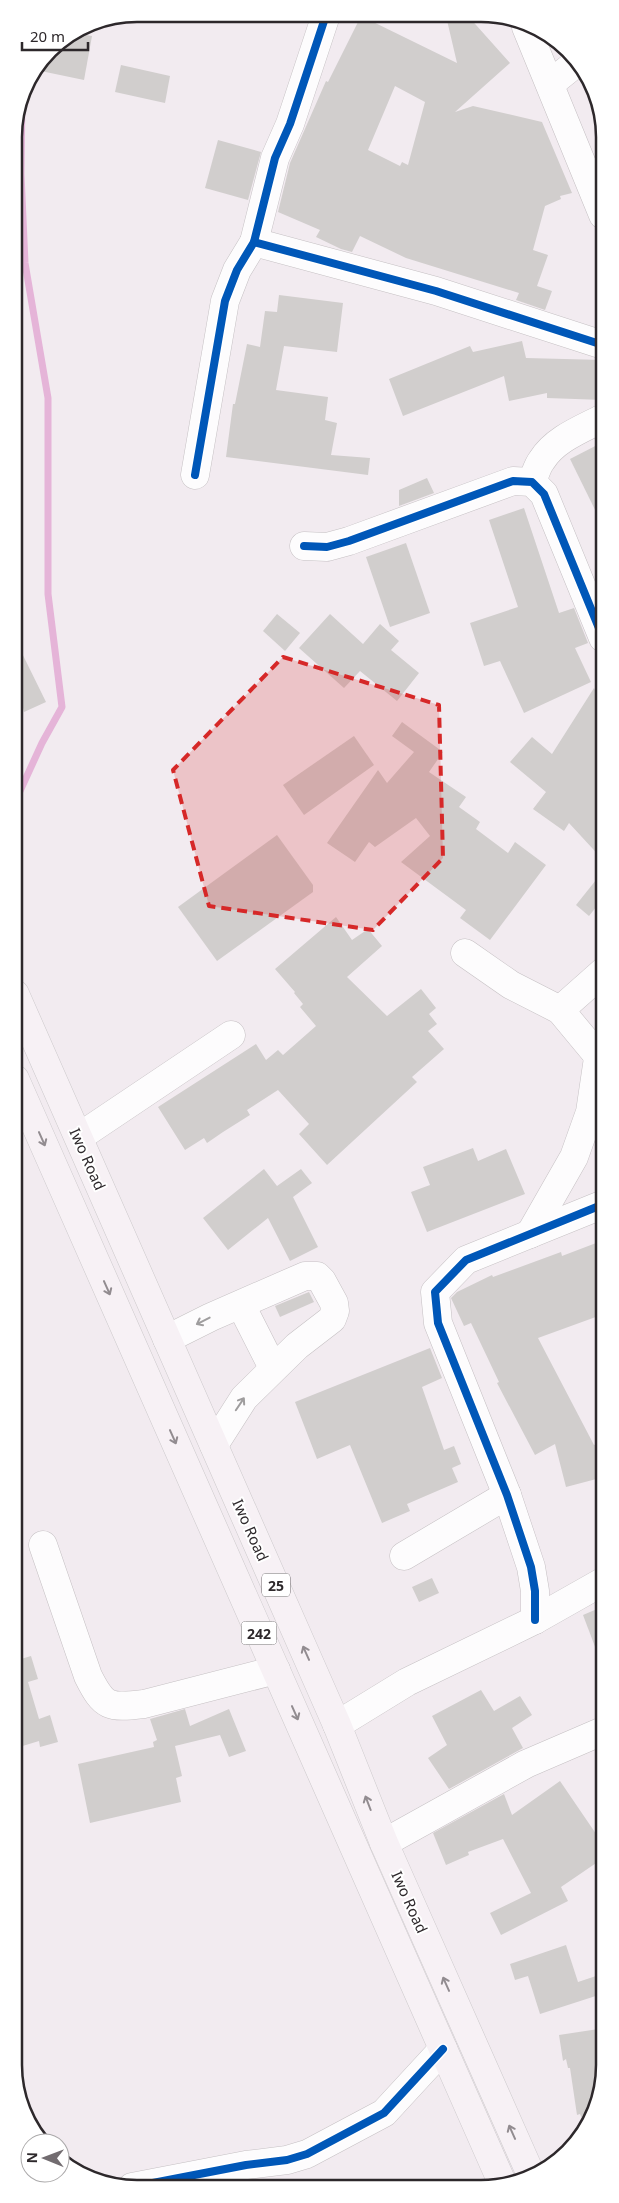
<svg xmlns="http://www.w3.org/2000/svg" width="619" height="2203" font-family="'Noto Sans',sans-serif">
<style>
.lines{fill:none;stroke-linecap:round;stroke-linejoin:round}
.stream{stroke:#e5b4d8;stroke-width:7}
.building{fill:#d1cecd;fill-rule:evenodd}
.minor-casing{stroke:#c5c0c3;stroke-width:29}
.major-casing{stroke:#ccc9cb;stroke-width:29}
.minor{stroke:#fdfcfd;stroke-width:28}
.major{stroke:#f7f1f5;stroke-width:28}
.cycleway-casing{stroke:#fff;stroke-width:11}
.cycleway{stroke:#0057b8;stroke-width:8}
.oneway{stroke:#928c90}
.oneway2{stroke:#9f9d9e}
.marked{fill:#d62828;fill-opacity:0.2;stroke:#d62828;stroke-width:4;stroke-dasharray:10 6;stroke-linejoin:round}
.labels{text-anchor:middle;dominant-baseline:central;stroke-width:4;stroke-linejoin:round;paint-order:stroke}
.shield{fill:#fff;stroke:#6c686b;stroke-width:1}
.shield-label{font-size:14px;font-weight:bold;fill:#2d282b}
.street-label{font-size:15px;fill:#2d282b;stroke:#fff}
.rim{fill:none;stroke:#2d282b;stroke-width:2.5}
</style>
<rect width="100%" height="100%" fill="#f2ebf0"/>
<g class="lines">
<polyline class="stream" points="15,802 42,743 62,707 48,594 48,398 25,263 21,174 22,95"/>
</g>
<g class="building">
<path d="M361,16L457,63L446,16H468L510,63L455,112L473,106L542,122L572,193L560,196L561,199L545,206L533,250L548,255L537,286L552,291L545,310L516,300L519,293L406,258L360,236L352,252L341,249L316,237L320,230L278,212L290,163L326,81L328,82ZM395,86L425,102L408,165L402,162L400,166L368,150Z"/>
<polygon points="75,33 92,36 84,80 36,70 50,50"/>
<polygon points="121,65 170,76 165,103 115,92"/>
<polygon points="218,140 261,152 248,200 205,188"/>
<polygon points="279,295 343,303 337,352 284,346 276,390 328,397 325,420 337,423 331,455 370,458 368,475 226,457 233,404 235,404 247,344 260,347 265,311 277,312"/>
<polygon points="522,341 526,358 603,360 603,400 547,398 547,393 509,401 504,376 403,416 389,379 470,346 473,352"/>
<polygon points="603,442 603,526 570,459"/>
<polygon points="427,478 434,493 399,506 399,490"/>
<polygon points="524,508 559,613 574,608 588,643 575,648 591,682 524,713 500,661 484,666 470,623 518,607 489,520"/>
<polygon points="406,543 430,613 390,627 366,557"/>
<polygon points="277,614 300,633 285,651 263,631"/>
<polygon points="330,614 363,644 380,624 399,641 391,650 419,673 397,701 360,671 344,688 299,648"/>
<polygon points="15,639 46,702 24,712 23,708 15,712"/>
<polygon points="594,688 604,709 604,861 569,823 564,831 533,809 546,792 510,762 532,737 552,754"/>
<polygon points="402,722 443,752 429,772 466,797 459,807 480,822 476,829 508,853 515,842 546,865 490,940 460,918 466,910 401,862 430,836 416,818 375,847 369,842 355,862 327,843 378,770 387,783 414,752 392,736"/>
<polygon points="354,736 374,765 304,815 283,785"/>
<polygon points="277,835 313,885 313,892 217,961 178,907"/>
<polygon points="604,870 604,897 589,916 576,905"/>
<polygon points="336,917 352,940 368,929 382,946 347,977 387,1016 421,989 436,1008 429,1014 437,1024 428,1031 444,1049 412,1077 417,1082 327,1165 299,1134 309,1124 278,1090 247,1110 250,1115 223,1132 207,1143 204,1138 185,1150 158,1107 256,1044 266,1060 278,1050 283,1055 316,1026 300,1007 303,1004 294,993 295,992 275,969"/>
<polygon points="473,1148 478,1161 506,1149 525,1194 427,1232 411,1192 430,1185 423,1167"/>
<polygon points="264,1169 277,1186 301,1169 312,1183 293,1197 318,1247 290,1261 268,1218 228,1250 203,1218"/>
<polygon points="604,1240 604,1314 538,1338 594,1445 599,1443 604,1462 604,1477 566,1487 555,1444 535,1455 497,1383 499,1382 471,1323 464,1326 451,1298 457,1292 492,1275 493,1277 561,1252 562,1256"/>
<polygon points="309,1292 314,1302 280,1317 275,1306"/>
<polygon points="430,1348 442,1378 422,1387 444,1450 454,1446 461,1464 452,1468 458,1482 407,1504 410,1511 382,1523 350,1445 317,1459 295,1402"/>
<polygon points="432,1578 439,1593 419,1602 412,1587"/>
<polygon points="604,1606 605,1667 603,1668 583,1615"/>
<polygon points="31,1656 38,1679 28,1682 39,1719 50,1715 58,1742 40,1747 39,1741 16,1748 16,1658 20,1657 21,1659"/>
<polygon points="481,1690 494,1711 520,1696 532,1715 512,1728 523,1748 449,1789 428,1758 447,1745 432,1716"/>
<polygon points="185,1709 190,1726 229,1709 246,1751 229,1757 220,1735 175,1746 182,1776 176,1778 181,1802 90,1823 78,1764 154,1747 153,1742 157,1740 150,1719"/>
<polygon points="560,1781 605,1847 605,1857 561,1887 568,1901 501,1935 490,1913 531,1893 503,1839 468,1852 469,1855 446,1865 433,1833 504,1794 512,1815"/>
<polygon points="566,1945 578,1982 605,1973 605,1993 540,2014 528,1976 515,1980 510,1964"/>
<polygon points="605,2028 605,2062 596,2064 600,2095 596,2113 586,2128 580,2114 577,2115 570,2068 568,2068 566,2059 563,2061 559,2035"/>
</g>
<g class="lines">
<defs>
<g id="minor">
<polyline points="526,27 603,215"/>
<polyline points="550,84 576,63"/>
<polyline points="254,242 436,291 603,345"/>
<polyline points="195,475 225,301 237,270 254,242 275,158 290,124 326,15"/>
<path d="M532,482C535,475 537,466 542,460C555,439 582,429 603,418"/>
<polyline points="304,546 327,547 349,541 513,481 532,482 544,494 603,638"/>
<polyline points="465,953 511,985 560,1010 604,1063"/>
<polyline points="560,1010 604,971"/>
<polyline points="79,1137 231,1035"/>
<polyline points="530,1234 574,1157 590,1112 598,1058"/>
<polyline points="241,1305 273,1368"/>
<polyline points="167,1339 211,1317 305,1276 317,1276 322,1281 334,1303 335,1311 332,1319 297,1346 244,1398 214,1445"/>
<path d="M43,1545L88,1676C104,1708 109,1708 144,1704L276,1670"/>
<polyline points="404,1556 507,1495"/>
<polyline points="535,1620 535,1591 531,1567 507,1495 438,1323 435,1292 466,1260 604,1204"/>
<polyline points="337,1725 407,1682 535,1620 604,1581"/>
<polyline points="384,1843 526,1764 605,1730"/>
<polyline points="132,2187 246,2165 287,2160 307,2154 384,2113 443,2049"/>
</g>
<g id="major">
<polyline points="15,994 337,1725 384,1843 532,2177"/>
<polyline points="15,1079 504,2187"/>
</g>
</defs>
<use href="#minor" class="minor-casing"/>
<use href="#major" class="major-casing"/>
<use href="#minor" class="minor"/>
<use href="#major" class="major"/>
<defs>
<g id="cycleway">
<polyline points="254,242 436,291 603,345"/>
<polyline points="195,475 225,301 237,270 254,242 275,158 290,124 326,15"/>
<polyline points="304,546 327,547 349,541 513,481 532,482 544,494 603,638"/>
<polyline points="535,1620 535,1591 531,1567 507,1495 438,1323 435,1292 466,1260 604,1204"/>
<polyline points="132,2187 246,2165 287,2160 307,2154 384,2113 443,2049"/>
</g>
</defs>
<use href="#cycleway" class="cycleway-casing"/>
<use href="#cycleway" class="cycleway"/>
</g>
<defs><path id="oneway-shaft" d="M-6 0H5M1.5-3L5.5 0L1.5 3" fill="none" stroke-width="1.6" stroke-linecap="round" stroke-linejoin="round" transform="scale(1.25)"/></defs>
<g class="oneway">
<use href="#oneway-shaft" transform="translate(42 1139) rotate(66)"/>
<use href="#oneway-shaft" transform="translate(107 1288) rotate(66)"/>
<use href="#oneway-shaft" transform="translate(173 1437) rotate(66)"/>
<use href="#oneway-shaft" transform="translate(306 1653) rotate(-114)"/>
<use href="#oneway-shaft" transform="translate(295 1713) rotate(66)"/>
<use href="#oneway-shaft" transform="translate(368 1803) rotate(-111)"/>
<use href="#oneway-shaft" transform="translate(446 1984) rotate(-114)"/>
<use href="#oneway-shaft" transform="translate(512 2132) rotate(-114)"/>
</g>
<g class="oneway2">
<use href="#oneway-shaft" transform="translate(203 1321) rotate(153)"/>
<use href="#oneway-shaft" transform="translate(240 1404) rotate(-56)"/>
</g>
<path class="marked" d="M283,657L439,705L443,858L373,930L209,906L173,770Z"/>
<g class="labels">
<g class="shield">
<rect x="262" y="1573.5" width="28" height="23" rx="4"/>
<rect x="241.5" y="1621.5" width="35" height="23" rx="4"/>
</g>
<g class="shield-label">
<text x="276" y="1585">25</text>
<text x="259" y="1633">242</text>
</g>
<g class="street-label">
<text transform="translate(88 1159) rotate(66)">Iwo Road</text>
<text transform="translate(251 1530) rotate(66)">Iwo Road</text>
<text transform="translate(410 1902) rotate(66)">Iwo Road</text>
</g>
</g>
<path d="M0 0H619V2203H0ZM137 22H481A115 115 0 0 1 596 137V2065A115 115 0 0 1 481 2180H137A115 115 0 0 1 22 2065V137A115 115 0 0 1 137 22Z" fill="#fff" fill-rule="evenodd"/>
<path class="rim" d="M137 22H481A115 115 0 0 1 596 137V2065A115 115 0 0 1 481 2180H137A115 115 0 0 1 22 2065V137A115 115 0 0 1 137 22Z"/>
<g transform="translate(45 2158) rotate(271)"><circle r="24" fill="#ffffff" stroke="#aba9aa"/>
<path d="M0-4L9 19L0 12L-9 19Z" fill="#726c70"/>
<text y="-8" font-size="14" font-weight="bold" text-anchor="middle" fill="#2d282b">N</text>
</g>
<path d="M22 42v8h66v-8" fill="none" stroke="#2d282b" stroke-width="2.5"/>
<text x="30" y="42" font-size="15" fill="#2d282b" stroke="#ffffff" stroke-width="4" paint-order="stroke">20 m</text>
</svg>
